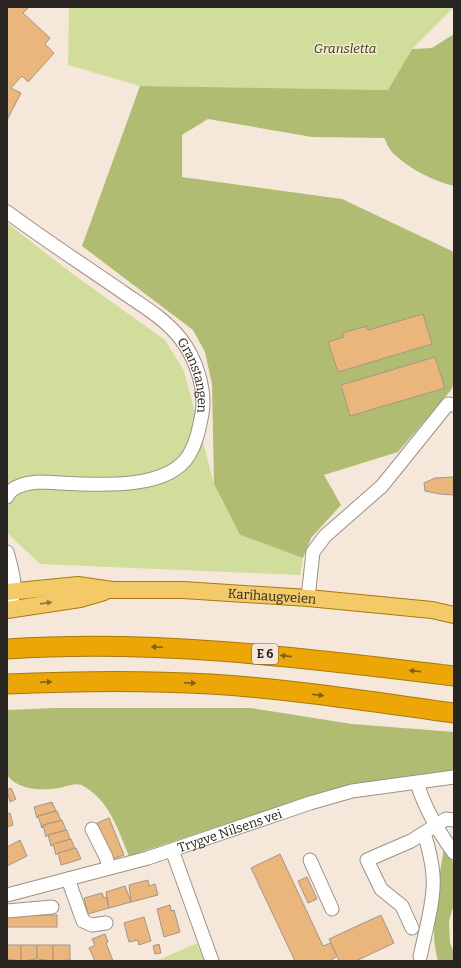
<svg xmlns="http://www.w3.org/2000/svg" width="461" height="968" font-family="Bitter,serif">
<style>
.green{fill:#d1dd9a}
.forest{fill:#b0bc72}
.building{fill:#ebb67b;stroke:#a1968a}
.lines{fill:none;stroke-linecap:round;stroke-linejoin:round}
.minor-casing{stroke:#9c9185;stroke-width:15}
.major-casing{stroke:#a7780e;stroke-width:18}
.highway-casing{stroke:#a7780e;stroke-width:21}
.minor{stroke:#fff;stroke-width:13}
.major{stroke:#f4ca69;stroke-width:16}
.highway{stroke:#eca605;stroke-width:19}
.oneway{fill:#8e7744}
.oneway2{fill:#805e13}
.labels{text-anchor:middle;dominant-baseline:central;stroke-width:3;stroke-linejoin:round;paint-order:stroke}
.shield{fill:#f5e8db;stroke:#665f57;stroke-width:1}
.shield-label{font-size:12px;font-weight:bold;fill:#28241f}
.park-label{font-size:13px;font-style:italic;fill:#363d02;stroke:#f5e8db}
.street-label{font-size:13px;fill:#28241f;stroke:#f5e8db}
</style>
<rect width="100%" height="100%" fill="#f5e8db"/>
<g class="green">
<polygon points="69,7 454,7 412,49 388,90 140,86 68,65"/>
<polygon points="7,223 74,275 165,340 184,371 214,484 240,535 303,558 300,575 40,564 7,533"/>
<polygon points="197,943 204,961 156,961"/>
</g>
<g class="forest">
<path d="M454,34V186C433,181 410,169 394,154C389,150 387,143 384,138L312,137L208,119L182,135V177L342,199L454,252V384L451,390L398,452L324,475L341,505L311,538L303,558L240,535L214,484L212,384L205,352L193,330L82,246L140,86L388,90L412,49L432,48Z"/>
<path d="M54,708H251L352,724L454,732V770L358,784L301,799L129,856C118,830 110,802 85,787C77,781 67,787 59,788C43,791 17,790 7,775V710Z"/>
<path d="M444,847L454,864V904L449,921L450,943L454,952V961H438C428,924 439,884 444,847Z"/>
</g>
<g class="building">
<polygon points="7,7 29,7 23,13 50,38 45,44 54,53 28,82 22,76 11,88 21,93 7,120"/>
<polygon points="423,314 432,344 338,372 328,342 344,337 342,333 367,326 368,330"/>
<polygon points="435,357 445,388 350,416 341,385"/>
<polygon points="454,477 454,495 440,494 425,491 424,483 435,478"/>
<polygon points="11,788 16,799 10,802 7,790"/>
<polygon points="52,802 56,811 38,816 37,818 34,807"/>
<polygon points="57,811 61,821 43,825 42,828 38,816"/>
<polygon points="10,813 13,825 7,827 7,814"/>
<polygon points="109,818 124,855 112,859 97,823"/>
<polygon points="62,820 66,830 48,835 46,837 43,825"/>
<polygon points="67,830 70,839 51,846 48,835"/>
<polygon points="71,839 75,849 58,853 56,855 53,844"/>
<polygon points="20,840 27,856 7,866 7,847"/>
<polygon points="76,848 81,859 61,865 58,853"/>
<polygon points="280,854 323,946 331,943 337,956 330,961 295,961 251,868"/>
<polygon points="307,877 317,899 308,903 298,881"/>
<polygon points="148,880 149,886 155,884 158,895 131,902 129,885"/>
<polygon points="125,886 131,902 109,908 106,892"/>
<polygon points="102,893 104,898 106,897 109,908 88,914 84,898"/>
<polygon points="170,905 171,911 174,910 180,932 164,937 157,909"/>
<rect x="7" y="915" width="50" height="12"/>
<polygon points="381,915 394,943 356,961 339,961 329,939"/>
<polygon points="144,917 151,941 139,945 138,940 129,942 124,923"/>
<polygon points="105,934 108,942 106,943 113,961 95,961 89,948 95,945 92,939"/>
<polygon points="159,944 161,953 155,954 153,946"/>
<polygon points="7,945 21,945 21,961 7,959"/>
<polygon points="21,945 37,945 37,959 21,961"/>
<polygon points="37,945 53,945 53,961 37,959"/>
<polygon points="53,945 70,945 70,960 53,961"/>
</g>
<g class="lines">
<defs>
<g id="minor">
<path id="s1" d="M7,212C45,240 85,266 124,293C143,306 165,319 180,338C196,358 206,389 202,414C199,428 197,442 189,455C165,495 80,483 38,482C29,483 11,485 7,497"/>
<path d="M7,552C12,569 20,595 7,609"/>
<polyline points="308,598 313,552 325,536 382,486 448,404 454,405"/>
<path d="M417,783C425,809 438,831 454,853"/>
<polyline points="92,829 106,857 109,867"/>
<polyline points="172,850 212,961"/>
<polyline points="310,860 332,909"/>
<polyline points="68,879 83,921 92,925 106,923"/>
<path id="s2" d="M7,895L148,858L310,803L352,791L454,777"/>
<polyline points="7,911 52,907"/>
<polyline points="412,928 402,906 381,889 367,860 411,841 446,819 454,820"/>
<path d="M420,957C425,933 435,899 433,875C432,860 428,846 424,833"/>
</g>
<g id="major">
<path id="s3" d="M7,592L78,585L112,590H183L308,598L432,610L454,615"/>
<polyline points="7,610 80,599 104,592"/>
</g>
<g id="highway">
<path d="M7,649C157,639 305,658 454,676"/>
<path d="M7,684C75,681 142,680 210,684C292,689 373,702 454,713"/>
</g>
</defs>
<use href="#minor" class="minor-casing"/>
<use href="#major" class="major-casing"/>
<use href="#highway" class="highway-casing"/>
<use href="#minor" class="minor"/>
<use href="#major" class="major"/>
<use href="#highway" class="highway"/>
</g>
<defs><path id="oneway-solid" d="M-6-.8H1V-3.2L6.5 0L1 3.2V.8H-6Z"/></defs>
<use class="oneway" href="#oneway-solid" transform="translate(46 603) rotate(-8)"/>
<g class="oneway2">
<use href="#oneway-solid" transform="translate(157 647) rotate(-178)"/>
<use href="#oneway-solid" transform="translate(286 656) rotate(-174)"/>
<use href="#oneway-solid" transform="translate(415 671) rotate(-173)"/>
<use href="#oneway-solid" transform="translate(46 682) rotate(-2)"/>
<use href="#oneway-solid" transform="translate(190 683) rotate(3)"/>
<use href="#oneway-solid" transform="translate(318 695) rotate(7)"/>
</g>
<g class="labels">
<rect class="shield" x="252" y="644" width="26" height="20" rx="3"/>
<g class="shield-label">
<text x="265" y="654">E 6</text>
</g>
<g class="park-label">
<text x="345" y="48">Gransletta</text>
</g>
<g class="street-label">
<text stroke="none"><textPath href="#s1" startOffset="255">Granstangen</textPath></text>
<text stroke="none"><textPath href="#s3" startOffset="266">Karihaugveien</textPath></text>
<text stroke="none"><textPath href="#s2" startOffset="232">Trygve Nilsens vei</textPath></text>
</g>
</g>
<rect width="461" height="968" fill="none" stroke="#28241f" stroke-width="16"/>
</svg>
